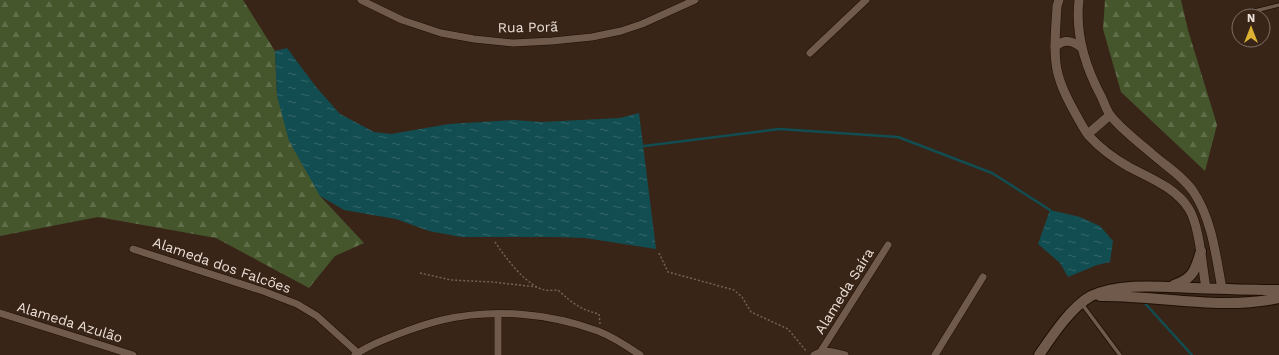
<svg xmlns="http://www.w3.org/2000/svg" width="1279" height="355" font-family="'Work Sans',sans-serif">
<style>
.forest{fill:url(#forest-firs)}
.water{fill:url(#water-ripples)}
.lines{fill:none;stroke-linecap:round;stroke-linejoin:round}
.stream{stroke:#124d51;stroke-width:2.5}
.service-casing{stroke:#1f0e03;stroke-width:5}
.minor-casing{stroke:#1f0e03;stroke-width:8}
.tertiary-casing{stroke:#1f0e03;stroke-width:10}
.secondary-casing{stroke:#1f0e03;stroke-width:12}
.path{stroke:#736256;stroke-width:1.5;stroke-dasharray:2 2;stroke-linecap:butt}
.service{stroke:#705a4c;stroke-width:3.5}
.minor{stroke:#705a4c;stroke-width:7}
.tertiary{stroke:#705a4c;stroke-width:9}
.secondary{stroke:#705a4c;stroke-width:10}
.labels{text-anchor:middle;dominant-baseline:central;stroke-width:3;stroke-linejoin:round;paint-order:stroke}
.street-label{font-size:14px;fill:#ede0d8;stroke:#382518}
</style>
<defs>
<pattern id="forest-firs" width="22" height="20" patternUnits="userSpaceOnUse"><rect width="22" height="20" fill="#46562c"/><path d="M5 1l3.5 6h-7zM16 11l3.5 6h-7z" fill="#616e4a"/></pattern>
<pattern id="water-ripples" width="26" height="14" patternUnits="userSpaceOnUse"><rect width="26" height="14" fill="#124d51"/><path d="M2 4q2-2 4 0t4 0M15 11q2-2 4 0t4 0" fill="none" stroke="#356669"/></pattern>
</defs>
<rect width="100%" height="100%" fill="#382518"/>
<g class="forest">
<polygon points="0,0 243,0 275,51 277,96 320,196 364,243 335,256 309,288 216,238 98,217 0,236"/>
<polygon points="1105,0 1181,0 1188,30 1217,125 1205,171 1121,92 1103,29"/>
</g>
<g class="water">
<polygon points="287,48 316,87 340,114 374,132 391,134 449,124 513,120 542,122 620,118 639,113 656,249 585,238 554,237 461,237 429,231 396,219 344,210 320,196 289,141 277,96 275,51"/>
<polygon points="1050,210 1080,217 1100,226 1113,241 1110,262 1097,265 1068,277 1060,263 1038,244"/>
</g>
<g class="lines">
<g class="stream">
<polyline points="644,146 779,129 898,137 992,173 1050,210"/>
<polyline points="1142,300 1192,355"/>
</g>
<defs>
<g id="service">
<polyline points="1247,13 1279,5"/>
<polyline points="1082,304 1120,355"/>
</g>
<g id="minor">
<polyline points="361,0 402,20 441,33 474,39 513,43 552,41 592,37 621,31 642,24 695,0"/>
<polyline points="810,53 866,0"/>
<polyline points="133,249 263,291 297,304 317,316 358,353"/>
<polyline points="0,313 133,355"/>
<polyline points="498,314 498,355"/>
<polyline points="821,351 888,245"/>
<path d="M355,355C368,345 386,339 401,333C415,328 428,323 442,320C493,308 549,313 598,331C613,337 627,346 640,355"/>
<path d="M814,355C824,349 834,352 845,355"/>
<polyline points="935,355 983,277"/>
</g>
<g id="tertiary">
<path d="M1059,0L1057,6C1056,27 1053,49 1057,70C1061,88 1070,104 1079,120C1082,125 1085,131 1089,136C1100,148 1115,159 1129,167C1150,178 1176,188 1189,209C1200,227 1202,267 1206,288"/>
<path d="M1079,0C1075,34 1085,66 1101,96C1104,102 1106,109 1110,115C1121,129 1137,141 1150,152C1164,165 1182,175 1193,191C1212,219 1216,256 1222,289"/>
<path d="M1055,47C1064,39 1071,40 1081,47"/>
<polyline points="1088,134 1110,115"/>
</g>
<g id="secondary">
<path d="M1174,285C1194,278 1195,270 1201,251"/>
<path d="M1100,296C1159,295 1220,311 1279,298"/>
<path d="M1039,355C1052,336 1071,307 1091,296C1121,282 1162,287 1194,288C1222,289 1250,290 1279,290"/>
</g>
</defs>
<use href="#service" class="service-casing"/>
<use href="#minor" class="minor-casing"/>
<use href="#tertiary" class="tertiary-casing"/>
<use href="#secondary" class="secondary-casing"/>
<g class="path">
<path d="M495,242C505,257 526,286 545,290C549,291 554,290 558,290C572,303 581,310 599,314L600,324"/>
<polyline points="659,253 668,272 734,290 742,297 751,312 788,329 807,352"/>
<polyline points="420,273 451,280 492,282 537,287"/>
</g>
<use href="#service" class="service"/>
<use href="#minor" class="minor"/>
<use href="#tertiary" class="tertiary"/>
<use href="#secondary" class="secondary"/>
</g>
<g class="labels">
<g class="street-label">
<text transform="translate(528 27) rotate(-1)">Rua Porã</text>
<text transform="translate(222 265) rotate(19)">Alameda dos Falcões</text>
<text transform="translate(844 291) rotate(-58)">Alameda Saíra</text>
<text transform="translate(70 322) rotate(17)">Alameda Azulão</text>
</g>
</g>
<g transform="translate(1251 28)"><circle r="19" fill="#382518" stroke="#807065"/>
<path d="M0-3L7 15L0 10L-7 15Z" fill="#ddb133"/>
<text y="-6" font-size="11" font-weight="bold" text-anchor="middle" fill="#ede0d8">N</text>
</g>
</svg>
